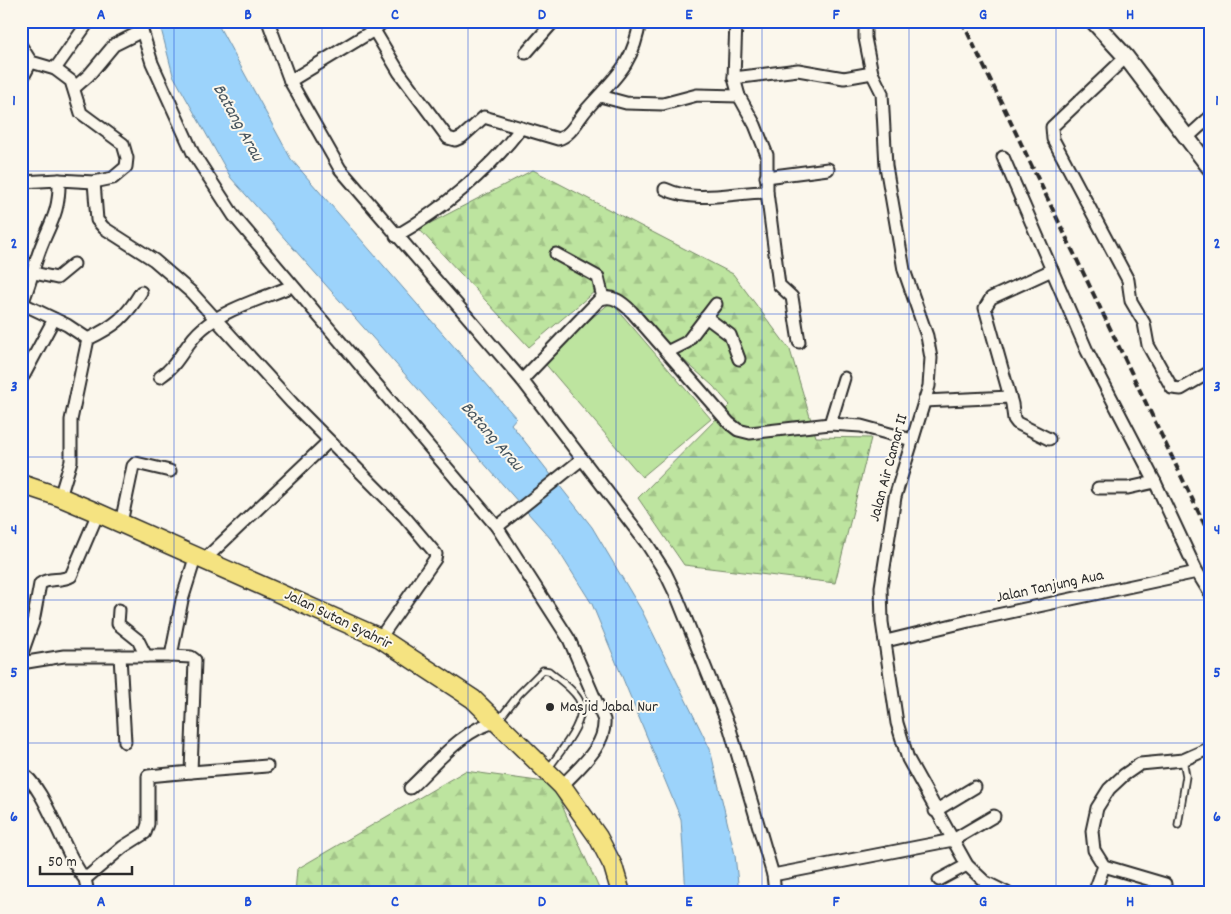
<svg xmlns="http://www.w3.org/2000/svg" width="1231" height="914" font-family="Dekko,sans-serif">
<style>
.forest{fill:url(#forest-firs);stroke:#748865}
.pitch{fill:#bde49f;stroke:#748865}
.water{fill:#9cd3fb;stroke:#6f90a8}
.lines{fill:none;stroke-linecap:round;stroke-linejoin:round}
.lane-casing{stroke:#2b2b2b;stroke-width:9}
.street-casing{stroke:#2b2b2b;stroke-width:15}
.secondary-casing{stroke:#2b2b2b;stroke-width:19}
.primary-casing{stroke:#2b2b2b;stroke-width:21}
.lane{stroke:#fbf7ec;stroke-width:5.5}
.street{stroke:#fbf7ec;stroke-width:11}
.secondary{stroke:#fbf7ec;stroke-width:15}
.primary{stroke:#f5e381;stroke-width:18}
.rail{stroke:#2b2b2b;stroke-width:4;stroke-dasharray:8 4;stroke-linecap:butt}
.grid{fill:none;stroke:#1d4ed8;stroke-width:1;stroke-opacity:0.55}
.poi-dot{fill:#2b2b2b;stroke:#fbf7ec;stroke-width:2}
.labels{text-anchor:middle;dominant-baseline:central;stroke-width:4;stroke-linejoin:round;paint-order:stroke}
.street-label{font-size:16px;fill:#2b2b2b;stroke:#fbf7ec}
.poi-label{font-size:16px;fill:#2b2b2b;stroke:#fbf7ec;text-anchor:start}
.water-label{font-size:18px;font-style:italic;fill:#47555f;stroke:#fbf7ec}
.neatline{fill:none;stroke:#1d4ed8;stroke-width:2}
.grid-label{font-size:16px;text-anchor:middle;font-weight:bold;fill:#1d4ed8}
</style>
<defs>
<pattern id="forest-firs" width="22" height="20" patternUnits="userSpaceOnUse" patternTransform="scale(1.25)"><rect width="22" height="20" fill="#bde49f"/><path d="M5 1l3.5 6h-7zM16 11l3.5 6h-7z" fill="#a3c489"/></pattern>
</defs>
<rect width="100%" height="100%" fill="#fbf7ec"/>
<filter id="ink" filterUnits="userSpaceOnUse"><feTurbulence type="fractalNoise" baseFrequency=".02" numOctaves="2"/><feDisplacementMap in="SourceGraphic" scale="10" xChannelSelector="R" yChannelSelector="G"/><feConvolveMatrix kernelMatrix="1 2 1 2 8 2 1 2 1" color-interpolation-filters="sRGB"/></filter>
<g filter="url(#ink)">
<g class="forest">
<polygon points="533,170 733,274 790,350 816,437 871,438 835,583 684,565 638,498 730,405 713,386 601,286 529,347 419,229"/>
<polygon points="465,771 552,783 601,893 295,893 297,869"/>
</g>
<polygon class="pitch" points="611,302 711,419 642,477 542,360"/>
<polygon class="water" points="159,21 216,21 291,159 516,418 511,424 592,527 642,611 710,749 735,855 739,893 686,893 681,819 592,604 551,539 231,178 173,75"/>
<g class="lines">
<defs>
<g id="lane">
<path d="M498,721L519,694L543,670L549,671C558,679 571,687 578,698C591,717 559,753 548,769"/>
<polyline points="1178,825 1186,776 1183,760"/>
</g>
<g id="street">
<path d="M139,21L152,63L193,153L234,216L497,527L569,639L604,720C606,747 579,767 562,786"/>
<polyline points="268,21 290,81 340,169 522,380 647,544 665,572 677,597 730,729 773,875 775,893"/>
<polyline points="736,21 734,78 739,96 755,125 767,155 767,192 779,285 792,297 799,342"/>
<polyline points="865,21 865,38 872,73 882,93 886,166 904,270 927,336 931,358 929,386 895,497 881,587 882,622 897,723 908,759 967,865 985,882 1007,893"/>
<path d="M374,30L399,72L448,138L455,140L462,137L484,117L558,139C571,136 578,119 587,109C615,77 633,66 640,21"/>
<polyline points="21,46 31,62 55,69 71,81 81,113 123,144 127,158 126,167 113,178 94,182 59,180 21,182"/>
<polyline points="526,53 554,21"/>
<polyline points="1126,57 1052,127 1053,139 1128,280 1131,301 1144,323 1148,345 1172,388 1181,389 1210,372"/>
<polyline points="55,69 89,21"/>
<polyline points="734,78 798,70 844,78 872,73"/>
<polyline points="21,81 31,62"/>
<polyline points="290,81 374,30 384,21"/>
<polyline points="74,88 89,75 114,45 142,31"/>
<polyline points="600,96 626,103 663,104 697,95 739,96"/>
<polyline points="1188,137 1210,117"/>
<polyline points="1003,157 1087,351 1155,482 1197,572"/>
<polyline points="766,177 828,169"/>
<polyline points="94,182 97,220 104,228 154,260 191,292 292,403 404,516 436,554 435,559 380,638"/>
<path d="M665,189C697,204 733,192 767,192"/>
<path d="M396,236C443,209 488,171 521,128"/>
<polyline points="556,254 598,277 603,298"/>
<polyline points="34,273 57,278 74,264"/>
<polyline points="21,303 67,325 88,339"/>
<path d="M22,303C29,288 32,273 37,258C47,226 60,217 59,180"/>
<polyline points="706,317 730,335 739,359"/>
<path d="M88,339C115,326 126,317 141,292"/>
<polyline points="667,352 687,342 716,304"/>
<polyline points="24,375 54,319"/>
<path d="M160,377C179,365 185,343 202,329C224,309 264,298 292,286"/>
<polyline points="844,378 830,424 861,426 912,440"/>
<path d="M522,380L599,300C612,293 623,303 632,312L729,423L738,430L750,433L830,424"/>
<polyline points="924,401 1010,397"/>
<polyline points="1049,439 1017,423 1014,419 1012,404 985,308 991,298 1052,270"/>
<polyline points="1098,488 1128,488 1155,482"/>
<polyline points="60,497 71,461 71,420 88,339"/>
<polyline points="121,523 133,466 136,463 170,471"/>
<polyline points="497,527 582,459"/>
<polyline points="205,559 329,441"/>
<polyline points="119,610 118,624 138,640 146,656"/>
<polyline points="886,641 969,621 1197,572 1210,593"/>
<path d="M21,656L33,622L40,584C48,577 61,582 71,576L98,513"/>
<polyline points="120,656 125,742"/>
<polyline points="21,663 64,656 171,656 182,600 196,555"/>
<polyline points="191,772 267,766"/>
<path d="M21,773C44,783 65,857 85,879L123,847L145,833L148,824V776L191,772L195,660L191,657L171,656"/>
<path d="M410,788C435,765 464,727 497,722"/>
<polyline points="935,811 975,787"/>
<polyline points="773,875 953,840 994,816"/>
<polyline points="85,879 88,893"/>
<polyline points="939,880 967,865"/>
<polyline points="1094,893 1104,866"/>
<polyline points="1165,893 1165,884 1104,866 1094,850 1092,831 1097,808 1109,789 1124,775 1140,764 1183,760 1210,748"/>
</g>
<polyline id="secondary" points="1093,21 1126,57 1210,168"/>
<polyline id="primary" points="21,484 60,497 98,513 380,638 473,699 562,786 598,837 613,866 621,893"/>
</defs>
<use href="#lane" class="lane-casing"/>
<use href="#street" class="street-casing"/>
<use href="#secondary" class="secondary-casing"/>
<use href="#primary" class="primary-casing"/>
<use href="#lane" class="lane"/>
<use href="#street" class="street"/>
<use href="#secondary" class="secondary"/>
<use href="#primary" class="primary"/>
<polyline class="rail" points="962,21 1210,536"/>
</g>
</g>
<path class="grid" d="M174,21V893M322,21V893M468,21V893M616,21V893M762,21V893M909,21V893M1056,21V893M21,171H1210M21,314H1210M21,457H1210M21,600H1210M21,743H1210"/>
<circle class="poi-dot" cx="550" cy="707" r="5"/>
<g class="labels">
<g class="street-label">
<text transform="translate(889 468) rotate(-75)">Jalan Air Camar II</text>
<text transform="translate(1050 587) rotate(-12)">Jalan Tanjung Aua</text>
<text transform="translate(338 620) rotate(26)">Jalan Sutan Syahrir</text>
</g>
<g class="poi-label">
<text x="560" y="707">Masjid Jabal Nur</text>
</g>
<g class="water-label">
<text transform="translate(237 123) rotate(61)">Batang Arau</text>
<text transform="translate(491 437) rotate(49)">Batang Arau</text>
</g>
</g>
<rect width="1231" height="914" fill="none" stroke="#fbf7ec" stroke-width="55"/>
<path d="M40 866v8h92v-8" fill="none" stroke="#2b2b2b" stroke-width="2.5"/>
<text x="48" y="866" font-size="15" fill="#2b2b2b" stroke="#fbf7ec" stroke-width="4" paint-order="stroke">50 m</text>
<rect x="28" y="28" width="1176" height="858" class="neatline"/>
<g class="grid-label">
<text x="101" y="19">A</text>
<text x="248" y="19">B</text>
<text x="395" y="19">C</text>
<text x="542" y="19">D</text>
<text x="689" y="19">E</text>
<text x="836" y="19">F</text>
<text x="983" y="19">G</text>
<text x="1130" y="19">H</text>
<text x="14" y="105">1</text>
<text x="1217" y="105">1</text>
<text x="14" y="248">2</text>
<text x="1217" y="248">2</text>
<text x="14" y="391">3</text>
<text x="1217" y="391">3</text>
<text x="14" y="534">4</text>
<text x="1217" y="534">4</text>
<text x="14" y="677">5</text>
<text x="1217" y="677">5</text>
<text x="14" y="821">6</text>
<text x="1217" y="821">6</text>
<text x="101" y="906">A</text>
<text x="248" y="906">B</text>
<text x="395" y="906">C</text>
<text x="542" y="906">D</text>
<text x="689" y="906">E</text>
<text x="836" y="906">F</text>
<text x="983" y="906">G</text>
<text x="1130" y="906">H</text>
</g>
</svg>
